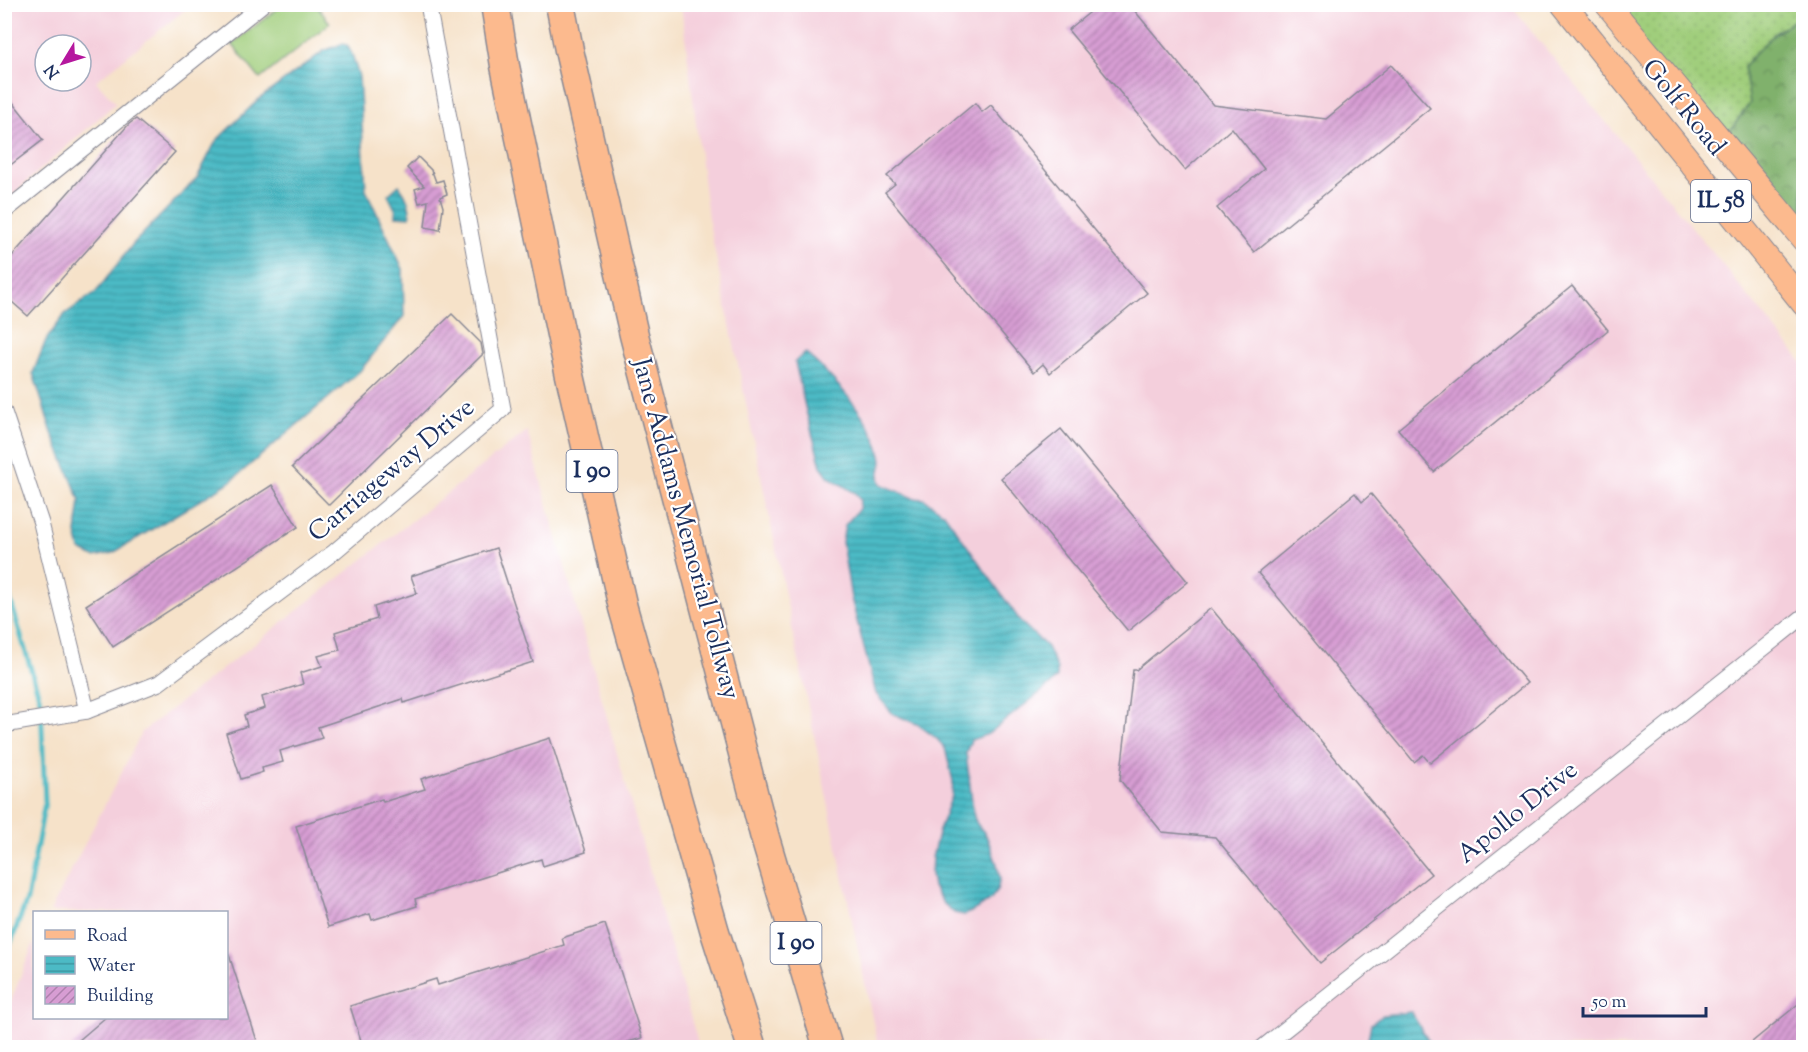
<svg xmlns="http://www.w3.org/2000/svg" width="1808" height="1052" font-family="'Sorts Mill Goudy',serif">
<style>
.built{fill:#f4cfdc;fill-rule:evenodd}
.grass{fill:url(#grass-dots);stroke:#5e7e6d;stroke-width:1.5}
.forest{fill:url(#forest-crowns);stroke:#4e7065;stroke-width:1.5}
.garden{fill:#a0ce7c;stroke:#5e7e6d;stroke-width:1.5}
.water{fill:url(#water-rules);stroke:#347492;stroke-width:1.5}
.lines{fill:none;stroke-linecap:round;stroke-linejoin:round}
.stream{stroke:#4cbac5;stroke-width:5}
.building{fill:url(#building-hatch)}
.street-casing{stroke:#888894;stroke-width:17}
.primary-casing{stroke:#888894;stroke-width:26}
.highway-casing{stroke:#888894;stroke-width:31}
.street{stroke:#fff;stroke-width:15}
.primary{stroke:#fcba8e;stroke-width:24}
.highway{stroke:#fcba8e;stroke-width:28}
.labels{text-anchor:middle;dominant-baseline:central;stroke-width:4.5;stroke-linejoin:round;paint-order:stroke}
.shield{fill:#fff;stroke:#5f6d8e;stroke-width:1.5}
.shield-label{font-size:24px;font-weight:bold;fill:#1b2f5e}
.street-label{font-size:26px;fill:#1b2f5e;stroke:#fff}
</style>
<defs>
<pattern id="grass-dots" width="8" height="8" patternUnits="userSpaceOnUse" patternTransform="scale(1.5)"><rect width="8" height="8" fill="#a0ce7c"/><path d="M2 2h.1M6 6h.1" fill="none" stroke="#89b16e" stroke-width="1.8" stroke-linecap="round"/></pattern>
<pattern id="forest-crowns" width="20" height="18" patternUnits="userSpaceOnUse" patternTransform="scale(1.5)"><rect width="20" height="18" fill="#80b16c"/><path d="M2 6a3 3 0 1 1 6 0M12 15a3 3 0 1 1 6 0" fill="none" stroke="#68905c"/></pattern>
<pattern id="water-rules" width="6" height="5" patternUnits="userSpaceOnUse" patternTransform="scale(1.5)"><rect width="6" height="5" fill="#4cbac5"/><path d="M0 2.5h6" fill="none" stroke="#3e98a3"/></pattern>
<pattern id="building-hatch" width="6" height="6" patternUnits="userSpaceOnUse" patternTransform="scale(1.5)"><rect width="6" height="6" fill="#d79dd3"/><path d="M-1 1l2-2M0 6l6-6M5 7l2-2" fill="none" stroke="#ae80ae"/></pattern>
</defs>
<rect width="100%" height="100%" fill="#fff"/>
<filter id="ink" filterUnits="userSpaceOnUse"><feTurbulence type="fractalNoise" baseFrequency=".0167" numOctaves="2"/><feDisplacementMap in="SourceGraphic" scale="12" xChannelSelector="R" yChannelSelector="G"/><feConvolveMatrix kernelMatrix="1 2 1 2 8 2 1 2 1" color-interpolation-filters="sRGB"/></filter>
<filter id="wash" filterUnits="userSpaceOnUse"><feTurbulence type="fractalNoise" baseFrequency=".008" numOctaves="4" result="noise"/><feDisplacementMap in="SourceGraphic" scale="24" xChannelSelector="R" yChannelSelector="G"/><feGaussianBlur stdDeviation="1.35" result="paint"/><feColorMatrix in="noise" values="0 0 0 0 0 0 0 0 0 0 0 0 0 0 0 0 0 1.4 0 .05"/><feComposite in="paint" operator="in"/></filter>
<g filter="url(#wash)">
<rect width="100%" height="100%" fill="#f6e2c9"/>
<g class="built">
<path d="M5,5H191L96,81L116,103L5,201ZM45,45H81V81H45Z"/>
<polygon points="681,5 1510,5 1803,363 1803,1047 878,1047 708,218"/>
<polygon points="527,431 699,1047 5,1048 4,1019 34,942 34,1018 226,1018 226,912 50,912 142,732"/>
</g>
<polygon class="grass" points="1607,5 1803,5 1803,15 1776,32 1744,67 1750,103 1722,142"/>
<path class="forest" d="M1803,15V239L1722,142L1750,103L1744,67C1760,44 1780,29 1803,15Z"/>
<polygon class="garden" points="282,5 316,5 330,23 260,79 232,44"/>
<g class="water">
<polygon points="341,44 347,45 352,54 359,77 366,190 403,269 404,316 360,371 230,482 113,553 94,557 80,550 76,533 80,500 52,433 33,373 46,340 65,314 96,292 133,244 197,178 216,141 259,99 324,51"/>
<path d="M399,185C406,194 411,205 410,217L395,216L396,211L388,195Z"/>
<path d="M806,353C832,377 868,414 879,448C880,452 882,458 882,462C881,471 877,475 881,484L913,498L924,499L944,513L1021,622L1047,647L1057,669V677L1051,684L988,734L971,740L966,753L974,817L977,824L986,835L997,864L1000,879L997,890L991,900L971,912L964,915L954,913L943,903L933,887L931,874L932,858L939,830L952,796L953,781L945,748L936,738L917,724L893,714L876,694L851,598L842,542L845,525L859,509L860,500L855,493L829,477L821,466L806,411L795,362L800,357Z"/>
<polygon points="1411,1012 1432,1047 1369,1047 1367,1044 1371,1024 1383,1015"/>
</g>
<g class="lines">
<polyline class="stream" points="4,579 41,703 45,802 27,900 4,960"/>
</g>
<g id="blocks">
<g class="building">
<polygon points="1100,4 1129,4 1213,105 1326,119 1391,65 1430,108 1254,252 1217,208 1264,169 1232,128 1185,170 1068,30"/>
<polygon points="4,91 43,140 4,170"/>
<polygon points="975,103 982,112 991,105 1147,293 1050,373 1043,364 1034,372 885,192 895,184 887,176"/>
<polygon points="136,119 175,152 28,316 4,295 4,265 129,124"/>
<polygon points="418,157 431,170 432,174 432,171 436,182 443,180 447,194 440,197 443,207 440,230 425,227 428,201 419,203 415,189 424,186 407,168"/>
<polygon points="1572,286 1608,330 1434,472 1398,429"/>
<polygon points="452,314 481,343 483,354 329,505 292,467"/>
<polygon points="1061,429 1188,582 1128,631 1001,478"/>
<polygon points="272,485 298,527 113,647 86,605"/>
<polygon points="1355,493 1362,502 1371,494 1527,683 1430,763 1423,755 1414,762 1258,573"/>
<polygon points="496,548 533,662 404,703 403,699 318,727 322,738 280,751 283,762 262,768 263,772 241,779 226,733 247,726 244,715 265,708 262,697 303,684 300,673 322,666 318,656 340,650 335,632 377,619 374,607 417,593 411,576"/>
<polygon points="1211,608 1431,874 1320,963 1215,837 1162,832 1120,780 1133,670 1136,670"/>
<polygon points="550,738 586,852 543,866 541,859 415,899 417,906 372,920 370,914 328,927 296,826 382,799 383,802 425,789 421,779"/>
<polygon points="605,924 642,1038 611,1047 363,1047 350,1006 436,979 438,985 564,945 562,938"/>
<polygon points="226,955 229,955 259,1047 71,1047 106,1017 226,1017"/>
<polygon points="1803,1000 1803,1047 1746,1047"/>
</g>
</g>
</g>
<g filter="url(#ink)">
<use href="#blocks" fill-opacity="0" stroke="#888894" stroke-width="1.5"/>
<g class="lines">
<defs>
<g id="street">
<polyline points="4,212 263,4"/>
<polyline points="4,412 41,523 87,711 159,683 334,552 503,409 428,4"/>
<polyline points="4,725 87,711"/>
<polyline points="1262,1048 1804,616"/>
</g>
<g id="primary">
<polyline points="1563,4 1804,304"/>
<polyline points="1607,4 1804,240"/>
</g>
<g id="highway">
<polyline points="495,4 505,66 564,349 623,608 715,932 752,1048"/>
<polyline points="560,4 569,50 634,335 765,838 828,1048"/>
</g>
</defs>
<use href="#street" class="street-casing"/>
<use href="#primary" class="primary-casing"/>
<use href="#highway" class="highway-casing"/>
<use href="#street" class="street"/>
<use href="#primary" class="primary"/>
<use href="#highway" class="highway"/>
</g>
</g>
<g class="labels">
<g class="shield">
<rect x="1691" y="180" width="60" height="42" rx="4.5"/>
<rect x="566.5" y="450" width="51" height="42" rx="4.5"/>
<rect x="770.5" y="922" width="51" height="42" rx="4.5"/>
</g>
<g class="shield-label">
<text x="1721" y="201">IL 58</text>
<text x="592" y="471">I 90</text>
<text x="796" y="943">I 90</text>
</g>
<g class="street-label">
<text transform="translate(1683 108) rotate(51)">Golf Road</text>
<text transform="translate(392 471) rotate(-40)">Carriageway Drive</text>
<text transform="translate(685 529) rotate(75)">Jane Addams Memorial Tollway</text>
<text transform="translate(1518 813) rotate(-39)">Apollo Drive</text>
</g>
</g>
<rect width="1808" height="1052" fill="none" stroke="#fff" stroke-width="24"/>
<rect x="33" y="911" width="195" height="108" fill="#ffffff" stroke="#a4acbf" stroke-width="1.5"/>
<rect x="45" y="930" width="30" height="9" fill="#fcba8e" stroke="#a4acbf" stroke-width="1.5"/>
<text x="87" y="941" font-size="18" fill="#1b2f5e">Road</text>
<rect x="45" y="956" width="30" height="18" fill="url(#water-rules)" stroke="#a4acbf" stroke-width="1.5"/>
<text x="87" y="971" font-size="18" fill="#1b2f5e">Water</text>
<rect x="45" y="986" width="30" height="18" fill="url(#building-hatch)" stroke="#a4acbf" stroke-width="1.5"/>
<text x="87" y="1001" font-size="18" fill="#1b2f5e">Building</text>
<g transform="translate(63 63) rotate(232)"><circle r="28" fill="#ffffff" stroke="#a4acbf" stroke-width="1.5"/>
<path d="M0-4.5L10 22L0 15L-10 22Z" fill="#b5179e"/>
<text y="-9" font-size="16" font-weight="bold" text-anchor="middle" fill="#1b2f5e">N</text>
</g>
<path d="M1583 1007v9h123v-9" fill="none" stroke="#1b2f5e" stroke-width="3"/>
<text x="1592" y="1007" font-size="18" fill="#1b2f5e" stroke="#ffffff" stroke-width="4.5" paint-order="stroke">50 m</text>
</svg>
